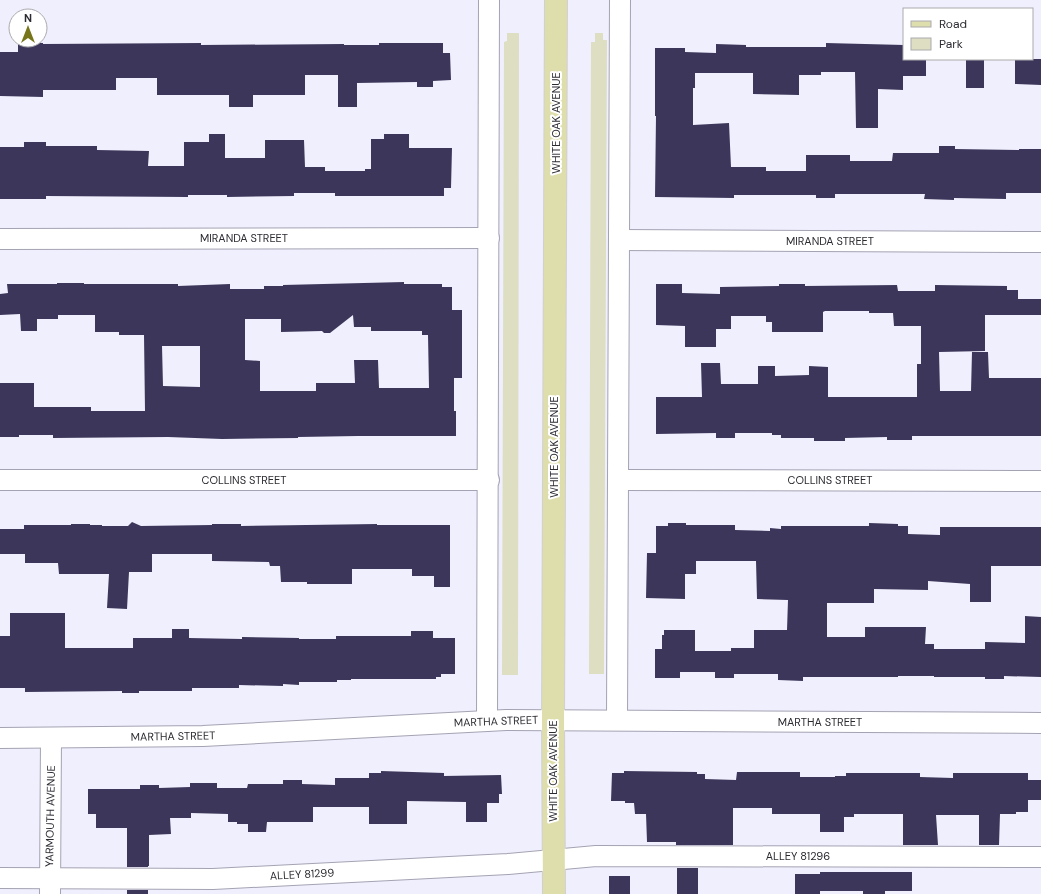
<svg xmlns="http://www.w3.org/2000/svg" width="1041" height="894" font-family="'DM Sans',sans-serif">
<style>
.green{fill:#dddec2}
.building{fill:#3c375a;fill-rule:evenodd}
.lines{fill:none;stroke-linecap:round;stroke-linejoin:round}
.minor-casing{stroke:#a4a3b3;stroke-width:22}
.major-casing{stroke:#d1d0d2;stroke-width:24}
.minor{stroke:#fff;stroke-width:20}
.major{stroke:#deddac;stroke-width:22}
.labels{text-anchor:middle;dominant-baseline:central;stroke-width:4;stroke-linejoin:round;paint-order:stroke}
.street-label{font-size:11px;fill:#2c2b32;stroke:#fff}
</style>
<rect width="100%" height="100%" fill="#f0effd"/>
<g class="green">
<polygon points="507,33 519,33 518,675 502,675 504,42 507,41"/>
<polygon points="595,33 603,33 603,40 607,40 604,674 589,674 591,42 595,42"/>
</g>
<g class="building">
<polygon points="18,42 43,43 43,44 201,43 201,45 344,44 344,45 379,45 379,43 443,43 443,53 450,53 451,80 433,81 433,87 417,87 417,82 357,83 357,107 338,107 338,75 305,75 305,95 253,95 253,107 229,107 229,95 157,95 157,78 116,78 116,90 43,90 43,97 0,96 0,52 18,52"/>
<polygon points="826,43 904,45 904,59 926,59 926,76 903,76 903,90 878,89 878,128 856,128 855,72 821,72 821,75 799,75 799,95 753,94 753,73 695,73 695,88 693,88 693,125 729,123 731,167 766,167 766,171 806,171 806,155 850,155 850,161 892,161 893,153 939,153 939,146 955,146 955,149 1019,150 1019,149 1041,149 1041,193 1006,193 1006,199 954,198 954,200 924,199 925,194 835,194 835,198 816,198 816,195 734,195 734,198 655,197 656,116 655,116 655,48 685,48 685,52 716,53 716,44 746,45 746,47 826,47"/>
<rect x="966" y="59" width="18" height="29"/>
<polygon points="1015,59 1041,59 1041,85 1015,84"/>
<polygon points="209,134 225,134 225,158 265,158 265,140 304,140 305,167 325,167 325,171 365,171 365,169 371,169 371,139 384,139 384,134 409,134 409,148 452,148 451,188 444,188 444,196 335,196 335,193 294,193 294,196 227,197 227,195 188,195 188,197 46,196 46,199 0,199 0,147 24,147 24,142 46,142 46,146 97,146 97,150 149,151 148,166 184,166 184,142 209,142"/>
<path d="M404,282V284H442V287H452V310H462V378H454V411H456V436H358L298,437V438L222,439L168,437L53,438V435H19V437H0V383H34V407H91V411H145L144,335H119V332H95V315H58V319H37V331H21L20,314L0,315V294L8,293L7,284H57V283H84V284H178V286L230,284V289H264V286H283V285ZM353,315L354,327H371V331H422V335H428L429,388H379L378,360H354L355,383H316V391H260V361L245,360V319H281V332L322,331L324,333H330ZM162,346H200V387L163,386Z"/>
<polygon points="656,284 682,284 682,293 720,294 720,287 779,286 779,284 805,284 805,286 897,285 898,291 935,291 935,285 1007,286 1007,290 1018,290 1018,299 1041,299 1041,315 985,315 985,351 939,352 940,391 971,391 972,352 988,352 989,378 1041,378 1041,436 912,436 912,440 887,440 887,437 845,438 845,441 814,441 814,438 781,438 781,435 772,435 772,433 735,433 735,438 716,438 716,433 656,434 656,397 702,397 701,363 720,363 721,384 758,384 758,366 775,366 775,376 809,375 809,366 828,367 828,397 917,397 917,364 921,364 921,326 894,326 893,313 869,313 869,311 825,311 823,312 823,332 772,332 772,322 766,322 766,316 731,316 731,329 716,329 716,347 685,347 685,326 656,325"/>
<polygon points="132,522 141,526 212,525 212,524 241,524 241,526 377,524 377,525 450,525 450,587 434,587 434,576 412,576 412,569 352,569 352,584 307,584 307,582 281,582 280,566 270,566 269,562 212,561 212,554 152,554 152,572 129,572 127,609 107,608 109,574 59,574 58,563 25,563 25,554 0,554 0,529 24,529 24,525 71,525 71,524 90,524 90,525 102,525 102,526 128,526"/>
<polygon points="668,523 686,523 686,525 735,525 735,530 770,531 770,528 781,529 781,526 869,526 869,523 898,524 898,526 908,526 908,534 940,535 940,527 1041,527 1041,566 991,566 991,602 970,602 970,584 928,581 928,590 874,589 874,603 827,603 827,637 865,637 865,627 926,627 925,644 934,644 934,649 985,649 985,642 1025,643 1025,616 1041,617 1041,677 1004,676 1004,679 985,679 985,677 934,677 934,676 898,676 898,677 803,677 803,681 778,680 778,674 734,674 734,678 715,678 715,672 680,672 680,678 655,678 655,649 662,649 662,635 664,635 664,630 695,630 695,651 731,651 731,648 754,648 754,630 787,630 788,600 757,599 756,561 696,561 696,574 685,574 685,599 646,598 647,553 656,553 656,526 668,526"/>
<polygon points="10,613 65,613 65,648 133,648 133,638 172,638 172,629 189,629 189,638 242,639 242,637 299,638 299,639 336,639 336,636 411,636 411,631 433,631 433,638 455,638 455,674 441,674 441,677 436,677 436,679 351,679 351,680 337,680 337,682 299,682 299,685 283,684 283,686 239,685 239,688 192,688 192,691 139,691 139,693 122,693 122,691 25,692 25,688 0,688 0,636 10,636"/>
<polygon points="381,771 444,773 444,776 501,775 502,794 499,794 499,803 487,803 487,822 466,822 466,802 407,801 407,824 369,824 369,807 313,807 313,822 267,822 266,832 248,832 248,824 237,824 237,822 228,822 228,814 191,813 191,818 170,818 171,834 149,835 149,866 148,866 148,867 127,867 127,828 96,828 96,814 88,814 88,789 140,789 140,785 159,785 159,788 190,787 190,783 217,783 217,788 247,788 248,784 283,784 283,780 302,780 302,784 335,785 335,778 369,778 369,773 381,773"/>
<polygon points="624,771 697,772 697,774 705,774 705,779 736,780 737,772 800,772 800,777 835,777 835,776 846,776 846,773 920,773 920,777 953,778 953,773 1028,773 1028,780 1041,780 1041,800 1028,800 1028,812 1016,812 1016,814 1000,814 999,845 979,845 979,815 936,815 938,845 903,845 903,814 854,814 854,817 844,817 844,832 820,832 820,814 772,814 772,808 733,808 733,845 676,845 676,842 647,842 646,814 635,814 634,803 625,803 625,801 611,801 612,773 624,773"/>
<rect x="677" y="868" width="21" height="26"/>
<polygon points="820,872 912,872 912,891 885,891 885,894 863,894 863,891 820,891 820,894 795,894 795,874 820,874"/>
<rect x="609" y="876" width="21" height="18"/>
<rect x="127" y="890" width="21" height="4"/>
</g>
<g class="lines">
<defs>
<g id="minor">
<polyline points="0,239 489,238"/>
<polyline points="619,240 1041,242"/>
<polyline points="0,480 489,480"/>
<polyline points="618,480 1041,481"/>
<polyline points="617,720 620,0"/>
<polyline points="487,721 489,0"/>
<polyline points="0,738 203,736 506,720 1041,723"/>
<polyline points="0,878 213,879 508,864 596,856 1041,857"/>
<polyline points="50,894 51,738"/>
</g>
<polyline id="major" points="554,894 553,720 556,0"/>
</defs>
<use href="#minor" class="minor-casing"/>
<use href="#major" class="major-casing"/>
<use href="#minor" class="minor"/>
<use href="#major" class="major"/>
</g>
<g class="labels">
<g class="street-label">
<text transform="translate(556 123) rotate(-90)">WHITE OAK AVENUE</text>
<text x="244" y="238">MIRANDA STREET</text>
<text x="830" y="241">MIRANDA STREET</text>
<text transform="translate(554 447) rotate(-90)">WHITE OAK AVENUE</text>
<text x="244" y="480">COLLINS STREET</text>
<text x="830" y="480">COLLINS STREET</text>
<text transform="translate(496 721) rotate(-2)">MARTHA STREET</text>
<text x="820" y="722">MARTHA STREET</text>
<text transform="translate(173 736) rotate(-1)">MARTHA STREET</text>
<text transform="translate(553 771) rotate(-90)">WHITE OAK AVENUE</text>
<text transform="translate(50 816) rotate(-89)">YARMOUTH AVENUE</text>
<text x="798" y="856">ALLEY 81296</text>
<text transform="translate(302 874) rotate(-3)">ALLEY 81299</text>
</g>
</g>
<rect x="903" y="8" width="130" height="52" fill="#ffffff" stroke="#abaaad"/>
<rect x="911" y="21" width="20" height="6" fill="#deddac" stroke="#abaaad"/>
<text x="939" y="28" font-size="12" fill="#2c2b32">Road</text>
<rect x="911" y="38" width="20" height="12" fill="#dddec2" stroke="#abaaad"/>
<text x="939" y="48" font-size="12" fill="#2c2b32">Park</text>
<g transform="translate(28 28)"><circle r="19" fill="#ffffff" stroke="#abaaad"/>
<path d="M0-3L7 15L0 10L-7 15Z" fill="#77751a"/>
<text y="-6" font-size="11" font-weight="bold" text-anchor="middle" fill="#2c2b32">N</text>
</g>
</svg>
